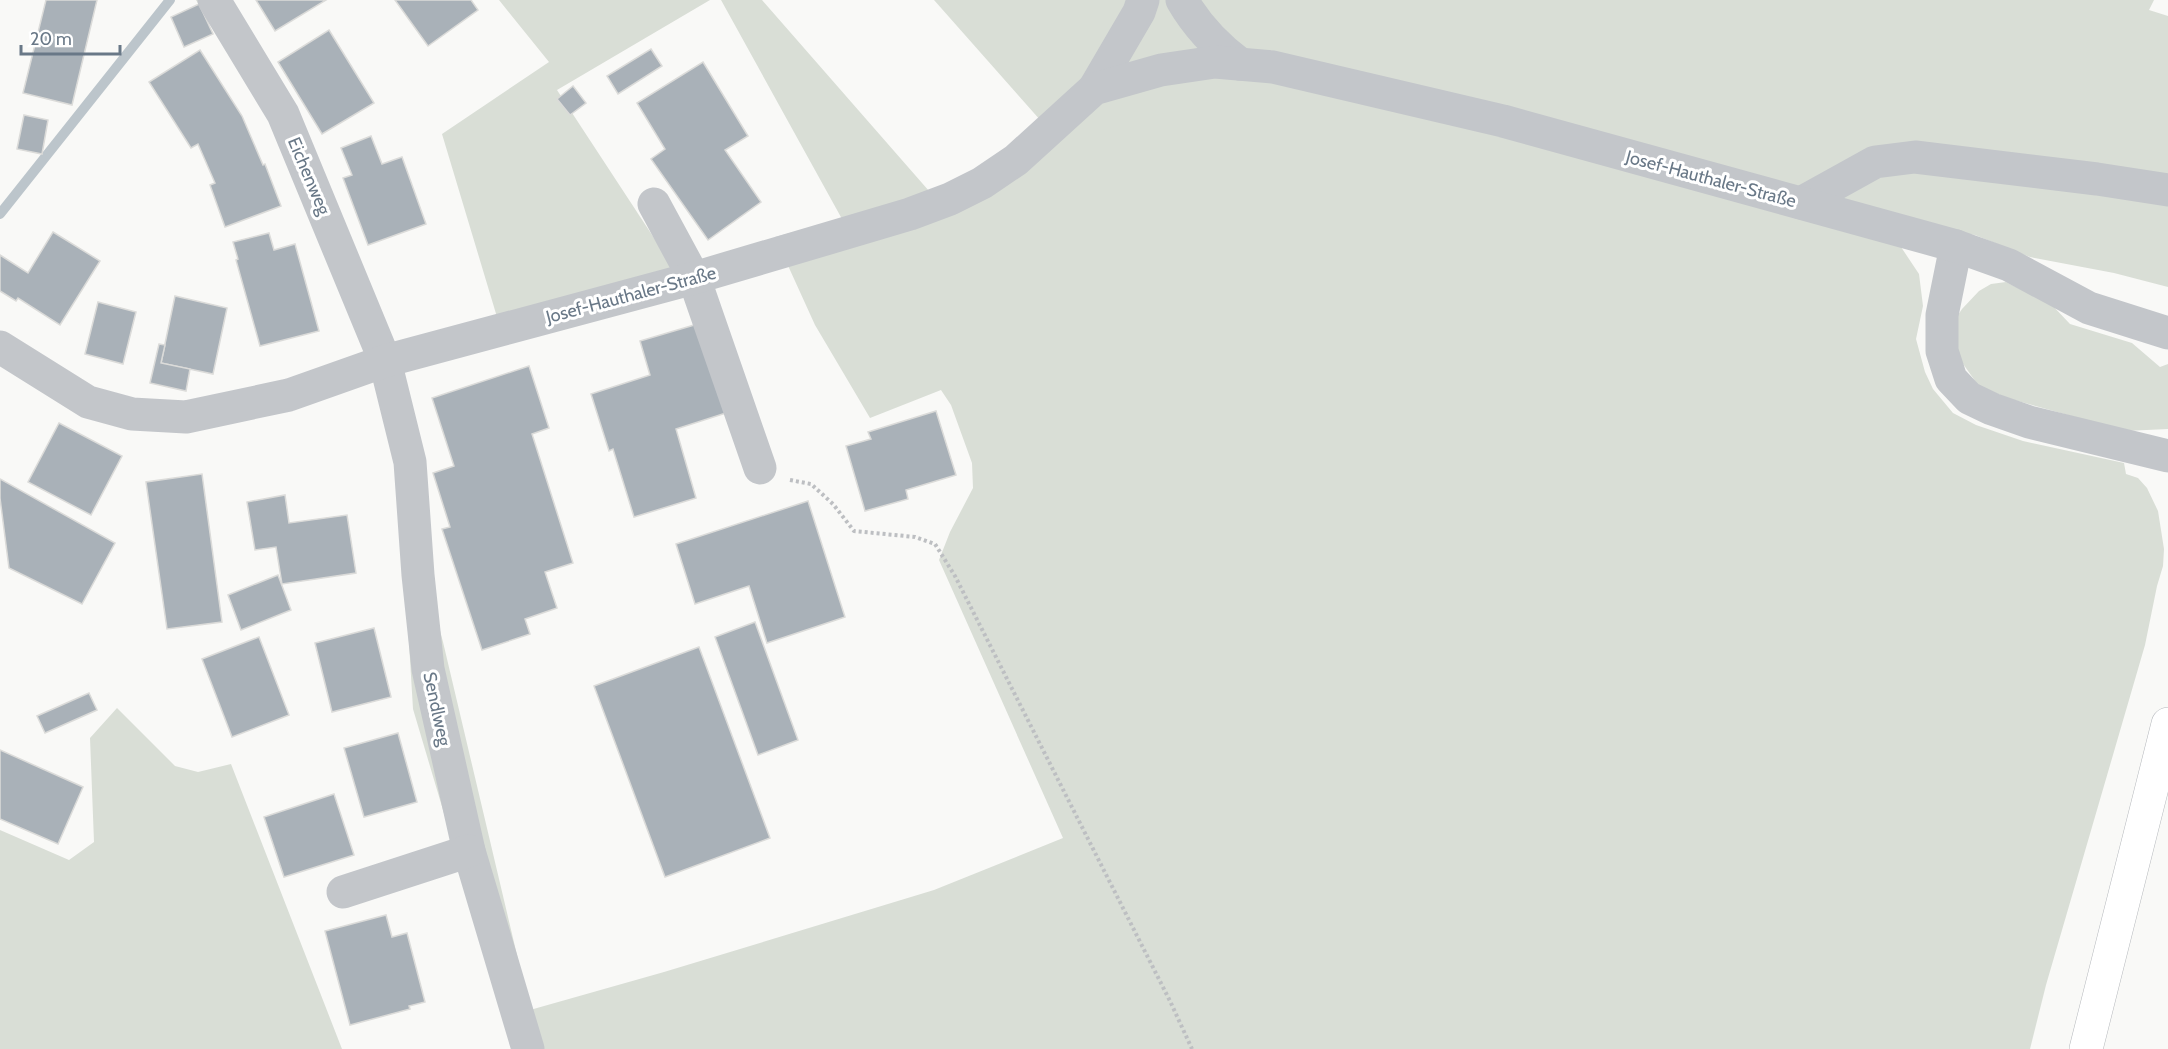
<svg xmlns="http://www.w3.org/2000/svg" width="2168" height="1049" font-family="Cabin,sans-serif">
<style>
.green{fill:#d9ded6}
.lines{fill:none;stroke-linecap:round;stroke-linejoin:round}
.stream{stroke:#bcc5cb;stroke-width:10}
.building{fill:#a9b1b8;stroke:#dbdbd9;stroke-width:1.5}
.highway-casing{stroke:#b6b9bd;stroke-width:34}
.path{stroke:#bdbfc2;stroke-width:4;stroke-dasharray:3 3;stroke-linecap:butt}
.minor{stroke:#c3c6ca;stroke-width:33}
.highway{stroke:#fff;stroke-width:33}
.labels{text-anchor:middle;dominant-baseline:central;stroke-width:6;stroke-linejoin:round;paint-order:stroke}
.street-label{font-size:18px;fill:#697887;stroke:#fff}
</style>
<rect width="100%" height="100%" fill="#f9f9f7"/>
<g class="green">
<polygon points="196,0 213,0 281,135 383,388 404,494 443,642 530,1010 664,972 934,890 1063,838 939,560 950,532 973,488 972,463 951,405 941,390 870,418 815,325 775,237 842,219 721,0 762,0 929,191 963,177 1007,150 1041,121 934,0 2154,0 2149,10 2168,16 2168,287 2114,273 2030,257 1975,235 1937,229 1877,211 1919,274 1923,306 1916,339 1925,372 1933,389 1953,413 1976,425 2023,441 2124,463 2126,474 2138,478 2147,488 2158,511 2164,549 2163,566 2157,586 2145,645 2046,985 2030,1049 514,1049 413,709 400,494 379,388 278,136"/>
<polygon points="499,0 710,0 557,90 675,270 497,317 442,134 549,62"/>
<polygon points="2006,282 2051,304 2070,324 2132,343 2160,367 2168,364 2168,429 2125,431 2007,398 1978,385 1961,361 1956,349 1956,318 1962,309 1979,291 1991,284"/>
<polygon points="117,708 175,766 198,772 231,764 342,1049 0,1049 0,830 69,860 94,842 90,738"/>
</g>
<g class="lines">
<polyline class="stream" points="0,214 170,0"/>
</g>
<g class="building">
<polygon points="46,0 97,0 72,105 23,93"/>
<polygon points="256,0 326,0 275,31"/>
<polygon points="395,0 471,0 478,10 428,46"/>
<polygon points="199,4 213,34 184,47 171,17"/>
<polygon points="329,30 374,103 322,134 278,62"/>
<polygon points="651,49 662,66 618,94 607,76"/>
<polygon points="200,50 242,116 263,165 265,164 281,206 225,227 210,185 215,183 198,144 191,148 149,82"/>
<polygon points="703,62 748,136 725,150 761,202 708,240 651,159 665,149 637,103"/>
<polygon points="573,86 586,103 570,115 557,99"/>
<polygon points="24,115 48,120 42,154 17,149"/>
<polygon points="371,136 382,164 402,157 426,224 368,245 343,178 352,175 341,148"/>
<polygon points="53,232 100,261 60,325 18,298 16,301 0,291 0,255 28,273"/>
<polygon points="269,233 274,250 295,244 319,331 260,346 236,260 238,259 233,242"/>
<polygon points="175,296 227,308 213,374 161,363"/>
<polygon points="98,302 136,312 123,364 85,354"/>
<polygon points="701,323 729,412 676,429 696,498 634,517 613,449 609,451 591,394 650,375 640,341"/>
<polygon points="159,344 165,345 161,363 190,369 186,391 150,383"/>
<polygon points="529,366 549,428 532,434 573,563 545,572 557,608 525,619 530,634 482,650 442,529 450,527 433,473 454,466 432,398"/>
<polygon points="936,411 956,475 906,490 908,499 865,511 846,446 871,439 868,432"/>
<polygon points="59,423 122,456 91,515 28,482"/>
<polygon points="202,474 222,622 167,629 146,482"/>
<polygon points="0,479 115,543 82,604 9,568 0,498"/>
<polygon points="285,495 289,523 347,515 356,573 282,584 276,547 255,550 247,502"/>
<polygon points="808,501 845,617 767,643 749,586 695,604 676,544"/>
<polygon points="278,575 291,610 241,630 228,595"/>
<polygon points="755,622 798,740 758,755 715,637"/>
<polygon points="374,628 391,697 332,712 315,643"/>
<polygon points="259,637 289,715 232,737 202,659"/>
<polygon points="699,647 770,838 665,877 594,686"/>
<polygon points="89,693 97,710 45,733 37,716"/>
<polygon points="398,733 417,802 364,817 344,748"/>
<polygon points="0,750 83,787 58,844 0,819"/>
<polygon points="334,794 354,855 284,877 264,817"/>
<polygon points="386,915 392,937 407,933 425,1002 409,1006 410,1009 350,1025 325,931"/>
</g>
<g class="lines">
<defs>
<polyline id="highway" points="2086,1049 2168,724"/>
</defs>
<use href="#highway" class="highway-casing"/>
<polyline class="path" points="790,480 811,484 833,504 854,531 915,537 935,544 955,576 1170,1001 1192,1049"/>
<g class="minor">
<polyline points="214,0 283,114 385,361 410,462 418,575 428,669 469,851 528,1049"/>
<path d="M1182,0C1197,26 1216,46 1240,64"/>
<polyline points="1094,89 1139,12 1143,0"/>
<polyline points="1801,203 1875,162 1915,157 2097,179 2168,190"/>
<polyline points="654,204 694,278 760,468"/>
<polyline points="1956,246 1942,315 1942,351 1951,379 1969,398 1992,409 2029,422 2168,456"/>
<polyline points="0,347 88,402 132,414 186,417 289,395 385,361 694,278 910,214 950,199 982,183 1016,160 1094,89 1161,70 1215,62 1273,67 1503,121 1956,246 2009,265 2089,308 2168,333"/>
<polyline points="343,892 469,851"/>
</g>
<use href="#highway" class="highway"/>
</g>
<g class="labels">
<g class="street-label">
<text transform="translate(309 176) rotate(67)">Eichenweg</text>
<text transform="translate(1711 179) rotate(15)">Josef-Hauthaler-Straße</text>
<text transform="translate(631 295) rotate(-15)">Josef-Hauthaler-Straße</text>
<text transform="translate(437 709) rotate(78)">Sendlweg</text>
</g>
</g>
<path d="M21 45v9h99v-9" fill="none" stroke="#697887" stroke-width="3"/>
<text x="30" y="45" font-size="18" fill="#697887" stroke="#ffffff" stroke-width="4.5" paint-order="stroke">20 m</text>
</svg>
